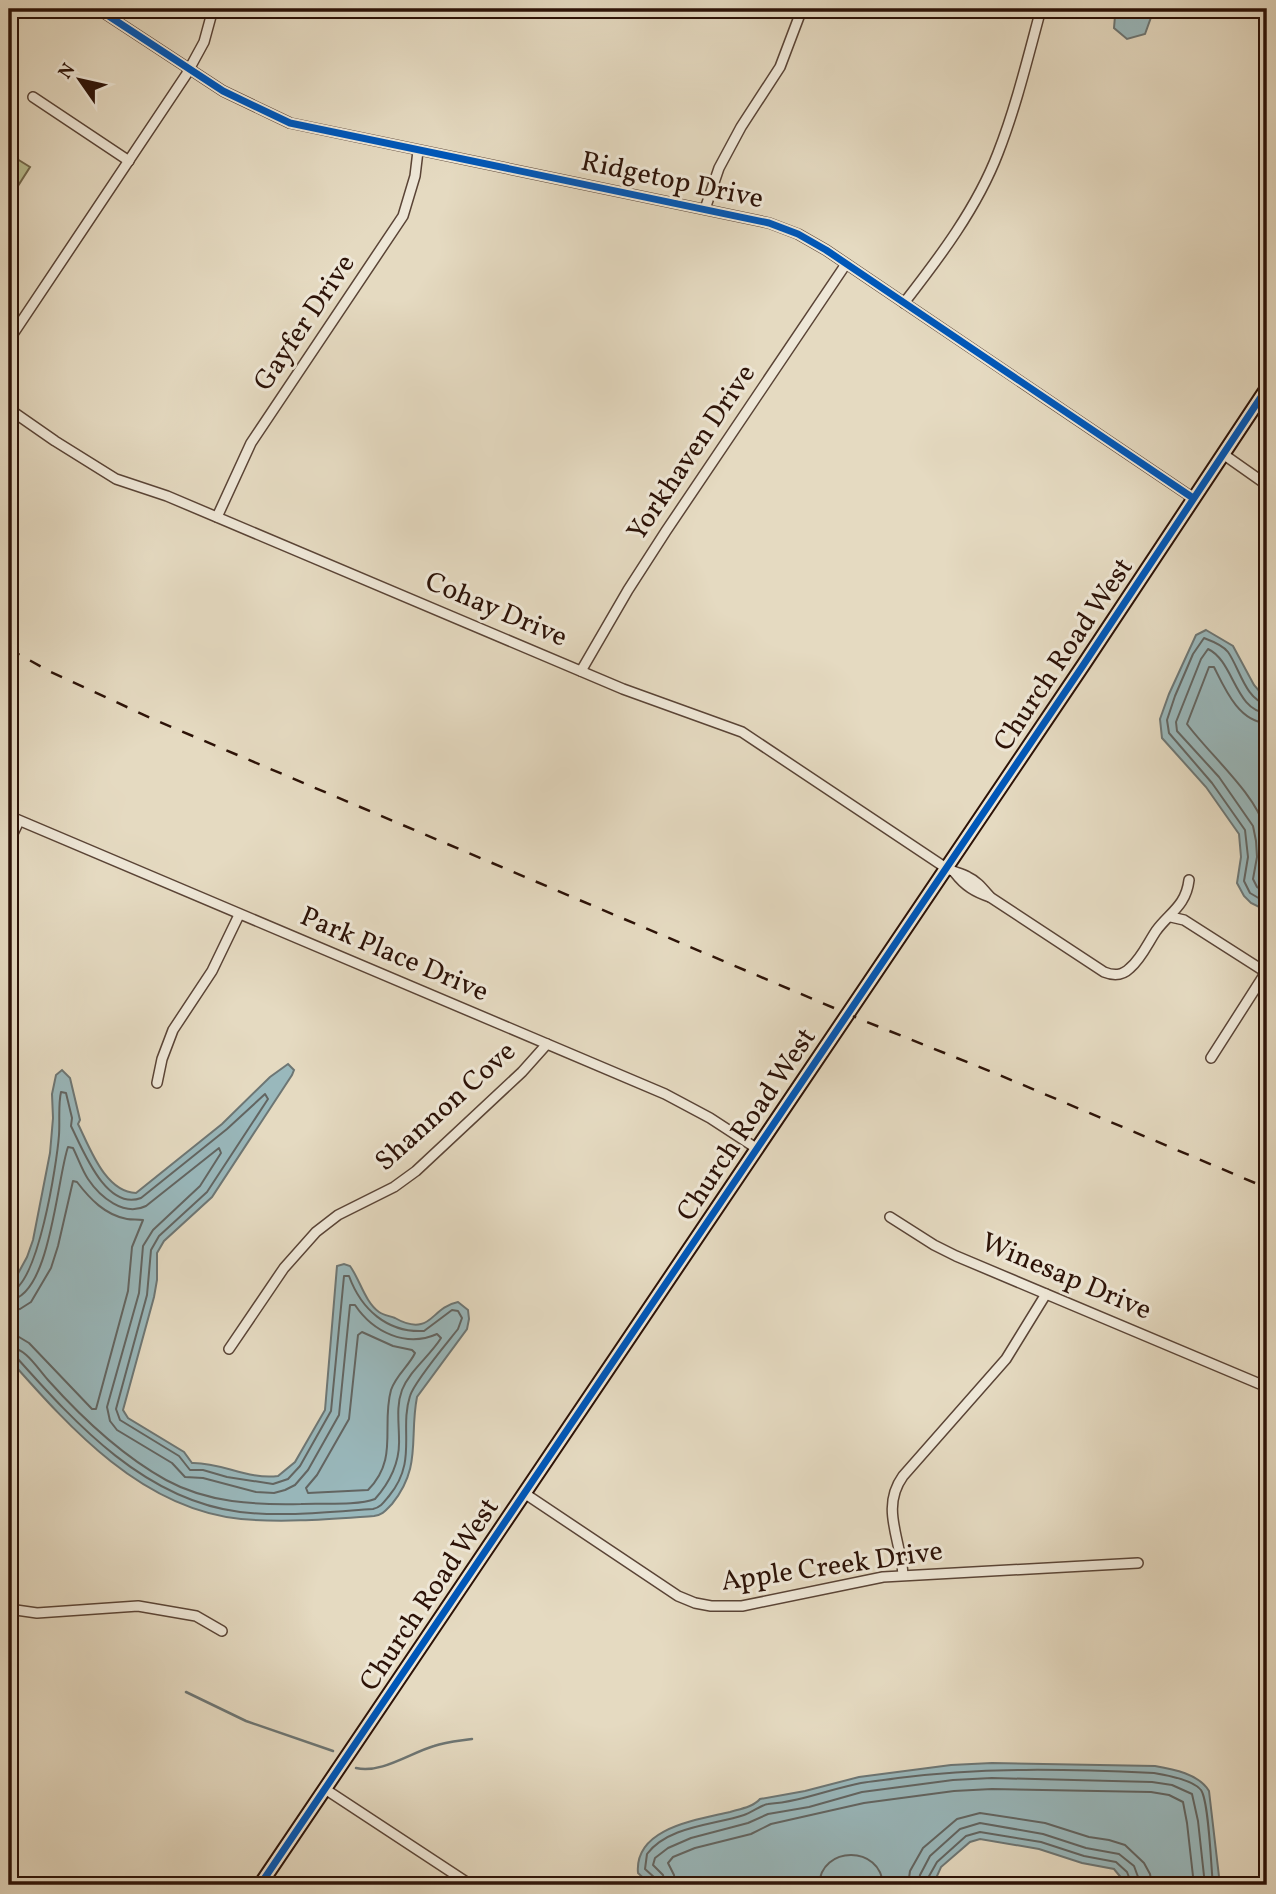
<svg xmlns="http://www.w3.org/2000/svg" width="1276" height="1894" font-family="Vollkorn,serif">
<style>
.green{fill:#b8be90;stroke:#72684c;stroke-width:2}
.water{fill:#99b8bc;stroke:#6d7674;stroke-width:2}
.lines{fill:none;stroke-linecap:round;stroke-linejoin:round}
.shore{stroke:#626562;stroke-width:2}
.stream{stroke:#6d7674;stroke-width:2.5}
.street-casing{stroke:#5a4436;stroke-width:12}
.secondary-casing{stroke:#2c1207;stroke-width:16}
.street{stroke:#eee7d7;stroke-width:9}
.secondary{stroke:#eee7d7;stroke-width:12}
.rail{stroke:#2c1207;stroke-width:2.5;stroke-dasharray:12 12;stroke-linecap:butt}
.cycleway-casing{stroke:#eee7d7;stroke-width:11}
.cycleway{stroke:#0057b8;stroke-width:7}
.labels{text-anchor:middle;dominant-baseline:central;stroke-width:6;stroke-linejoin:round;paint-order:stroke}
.street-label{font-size:28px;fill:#2c1207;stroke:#eee7d7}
</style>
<rect width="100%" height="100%" fill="#e5dac1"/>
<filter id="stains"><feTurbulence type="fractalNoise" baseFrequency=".00286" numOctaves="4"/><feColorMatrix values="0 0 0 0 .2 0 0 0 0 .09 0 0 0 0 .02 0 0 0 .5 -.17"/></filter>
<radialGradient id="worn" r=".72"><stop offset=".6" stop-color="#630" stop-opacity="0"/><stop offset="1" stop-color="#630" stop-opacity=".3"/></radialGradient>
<polygon class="green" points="9,154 30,167 9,200"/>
<g class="water">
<polygon points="1127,9 1154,9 1145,34 1127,39 1114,28 1115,16 1125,14"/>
<polygon points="1206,630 1233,646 1254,685 1267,700 1267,911 1251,903 1244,896 1237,883 1241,857 1239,834 1206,787 1162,738 1160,719 1169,694 1196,635"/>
<path d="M288,1064L294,1070L292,1075L212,1197L164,1241L157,1253V1280L154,1297L123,1410L128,1418L184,1452L192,1463C221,1462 248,1480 278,1476L295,1462L325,1410L337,1266L344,1264L350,1266C360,1280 365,1302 379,1312C383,1315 390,1316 395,1318C402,1322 413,1326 421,1324C433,1322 438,1306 458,1302L468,1310L469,1319L467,1329L417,1397C409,1438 422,1467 392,1504C386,1510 383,1515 374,1516C330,1519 285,1523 241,1519C142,1509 71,1429 9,1359V1290L27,1257L33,1240L50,1153L53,1118L52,1094L56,1075L62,1070L70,1078L80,1120L78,1124C90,1148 105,1192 136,1193L222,1124L270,1077Z"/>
<path d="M992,1763L1155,1766C1173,1769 1199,1774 1209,1791L1220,1885H1127L1114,1869L1082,1863L1039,1849L980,1839L970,1842L941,1867L933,1885H861C851,1879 841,1883 831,1885H651L638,1873C634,1828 696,1820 730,1812C740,1809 753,1807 760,1799L805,1791L859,1777L951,1765Z"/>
</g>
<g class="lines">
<g class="shore">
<path d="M1267,704C1246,701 1239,667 1228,652C1223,645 1212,641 1204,638L1193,654L1175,696L1167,720L1169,733L1212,783L1245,830L1248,857L1244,881L1250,893L1267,903"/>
<path d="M1267,713C1235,711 1234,661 1208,649L1201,659L1176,722L1177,731L1219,777L1253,826L1256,841L1257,857L1253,879L1257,887L1267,894"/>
<path d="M1267,723C1239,722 1225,689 1214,667H1209L1187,724C1208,753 1256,794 1265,829C1269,845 1267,861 1264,877L1267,882"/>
<path d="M9,1292C38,1288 57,1162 59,1135C60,1121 58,1105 61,1092L66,1093L72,1118L71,1126C83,1150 106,1211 141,1198L227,1129L265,1094L268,1099L207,1192L159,1236L151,1250L147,1295L116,1409L120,1420L179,1456L190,1470H203L227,1477L273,1484L288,1479L300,1466L331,1411L344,1276H349C361,1309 387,1333 424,1331L452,1310L458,1311L462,1318L458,1329C447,1343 414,1382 410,1396C399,1430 418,1461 389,1496C384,1502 381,1507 373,1509C329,1512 283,1517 240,1512C145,1500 77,1425 17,1358L9,1355"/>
<path d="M9,1300C50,1298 57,1178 68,1147L73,1148C78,1158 82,1170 88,1179C100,1197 124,1217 146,1206L219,1148L221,1153L200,1186L153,1230L143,1246L139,1293L107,1407L110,1421L117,1430L172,1463L185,1477L203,1478L256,1492L274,1493L285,1490L295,1485L308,1470L339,1415L350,1305H355C373,1332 406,1348 437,1334L441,1338C430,1356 410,1370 402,1390C396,1406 399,1423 399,1439C400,1462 390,1482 375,1499C357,1506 322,1503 301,1504C255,1505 208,1503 166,1480C121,1455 82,1418 48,1380C37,1368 26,1348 9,1347"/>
<path d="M9,1311L20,1309L31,1302L51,1268L58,1246L73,1181L77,1182C90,1199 105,1215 127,1219C132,1220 138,1219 143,1220L132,1247L128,1291L96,1409H92L29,1343L19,1337L9,1336"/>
<path d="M362,1332L393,1346L412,1350L415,1353C409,1366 396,1375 391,1390C381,1426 399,1459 368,1490L308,1493L306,1488L317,1475L349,1419L358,1335Z"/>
<path d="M656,1885L655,1878L645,1869L647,1854C668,1826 714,1825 744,1815C751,1813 763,1804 768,1804C800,1802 830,1789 861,1783C873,1781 886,1780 898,1778C983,1767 1068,1769 1154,1773C1166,1775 1193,1780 1201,1790C1209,1801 1211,1868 1213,1885"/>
<polyline points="665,1885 663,1875 653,1865 655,1858 668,1848 691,1838 748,1823 768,1814 809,1807 862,1792 953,1780 992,1778 1152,1782 1172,1785 1192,1794 1198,1821 1205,1885"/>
<polyline points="675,1885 674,1875 668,1863 673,1857 695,1848 751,1834 771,1824 864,1803 954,1791 992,1789 1151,1792 1169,1795 1183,1802 1187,1823 1194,1885"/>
<path d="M819,1885C821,1845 881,1845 883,1885"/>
<polyline points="908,1885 910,1871 923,1848 957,1819 980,1813 1045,1823 1089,1837 1109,1840 1125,1845 1144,1863 1150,1874 1152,1885"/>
<polyline points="918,1885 920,1875 930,1856 960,1829 980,1823 1043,1834 1086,1848 1119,1854 1134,1866 1141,1885"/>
<polyline points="927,1885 928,1878 937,1862 966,1836 980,1832 1041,1842 1084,1856 1116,1862 1127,1872 1132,1885"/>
</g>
<g class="stream">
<polyline points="186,1692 246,1721 333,1751"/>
<path d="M356,1768C381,1774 410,1753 434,1746C446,1742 459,1741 472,1739"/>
</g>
<defs>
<g id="street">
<polyline points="98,9 223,91 290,123 769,223 798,234 826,250 1193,498"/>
<polyline points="33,97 129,161"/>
<polyline points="705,209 719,168 741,127 780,67 802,9"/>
<path d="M904,303C939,258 977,208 998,153C1016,107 1028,57 1041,9"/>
<polyline points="9,340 186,75 204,42 213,9"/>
<path d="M9,409L55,441L116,479L167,496L623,689L742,732L946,868C953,872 961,873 968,877C977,881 983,889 990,897"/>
<polyline points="1223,454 1267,485"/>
<polyline points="217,517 251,443 403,216 415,176 418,151"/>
<polyline points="581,671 628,590 666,531 846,264"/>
<polyline points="9,816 665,1094 710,1118 756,1148"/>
<polyline points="9,842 19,821"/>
<path d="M955,873C965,886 975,892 990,897L1104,972C1114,976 1122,976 1130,968C1141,959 1148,943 1156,931C1169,913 1186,906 1189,880"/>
<polyline points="1171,917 1184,920 1267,973"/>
<polyline points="1211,1058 1266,972"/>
<polyline points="157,1083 162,1059 173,1030 212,971 239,915"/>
<polyline points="890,1217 934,1245 956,1256 1267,1387"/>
<polyline points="229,1349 284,1268 316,1232 338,1215 394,1187 416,1171 522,1072 547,1044"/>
<polyline points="524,1493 678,1596 695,1603 711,1606 742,1606 883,1577 1138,1563"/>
<path d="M903,1575C901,1539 880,1508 903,1476L1006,1359L1046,1294"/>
<polyline points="9,1609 37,1613 138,1606 196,1616 222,1631"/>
<polyline points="325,1789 471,1885"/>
</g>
<polyline id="secondary" points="260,1885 1084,664 1267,388"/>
</defs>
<use href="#street" class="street-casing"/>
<use href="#secondary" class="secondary-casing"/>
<use href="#street" class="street"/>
<use href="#secondary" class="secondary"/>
<polyline class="rail" points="9,649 51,672 155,720 867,1022 997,1074 1267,1188"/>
<defs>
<g id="cycleway">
<polyline points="98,9 223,91 290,123 769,223 798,234 826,250 1193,498"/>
<polyline points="260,1885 1084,664 1267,388"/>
</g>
</defs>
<use href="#cycleway" class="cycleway-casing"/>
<use href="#cycleway" class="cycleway"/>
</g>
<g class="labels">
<g class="street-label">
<text transform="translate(672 181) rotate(12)">Ridgetop Drive</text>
<text transform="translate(305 323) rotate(-56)">Gayfer Drive</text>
<text transform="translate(692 453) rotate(-56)">Yorkhaven Drive</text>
<text transform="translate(496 610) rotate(23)">Cohay Drive</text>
<text transform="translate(1064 655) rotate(-56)">Church Road West</text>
<text transform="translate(394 955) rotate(23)">Park Place Drive</text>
<text transform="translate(446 1107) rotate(-42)">Shannon Cove</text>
<text transform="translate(747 1125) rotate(-56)">Church Road West</text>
<text transform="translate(1066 1277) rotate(23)">Winesap Drive</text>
<text transform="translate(832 1567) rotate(-8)">Apple Creek Drive</text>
<text transform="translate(430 1595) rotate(-56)">Church Road West</text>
</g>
</g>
<rect width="1276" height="1894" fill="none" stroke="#e5dac1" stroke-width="35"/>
<rect x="10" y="10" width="1255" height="1873" fill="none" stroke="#2c1207" stroke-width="3.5"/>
<rect x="18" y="18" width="1241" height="1859" fill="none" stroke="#2c1207" stroke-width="2"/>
<g transform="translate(80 80) rotate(304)" stroke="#eee7d7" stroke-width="5" paint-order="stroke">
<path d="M0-5L12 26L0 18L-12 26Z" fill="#2c1207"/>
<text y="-10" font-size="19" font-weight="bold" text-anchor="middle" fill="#2c1207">N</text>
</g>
<rect width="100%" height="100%" filter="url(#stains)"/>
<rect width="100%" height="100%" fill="url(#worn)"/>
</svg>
